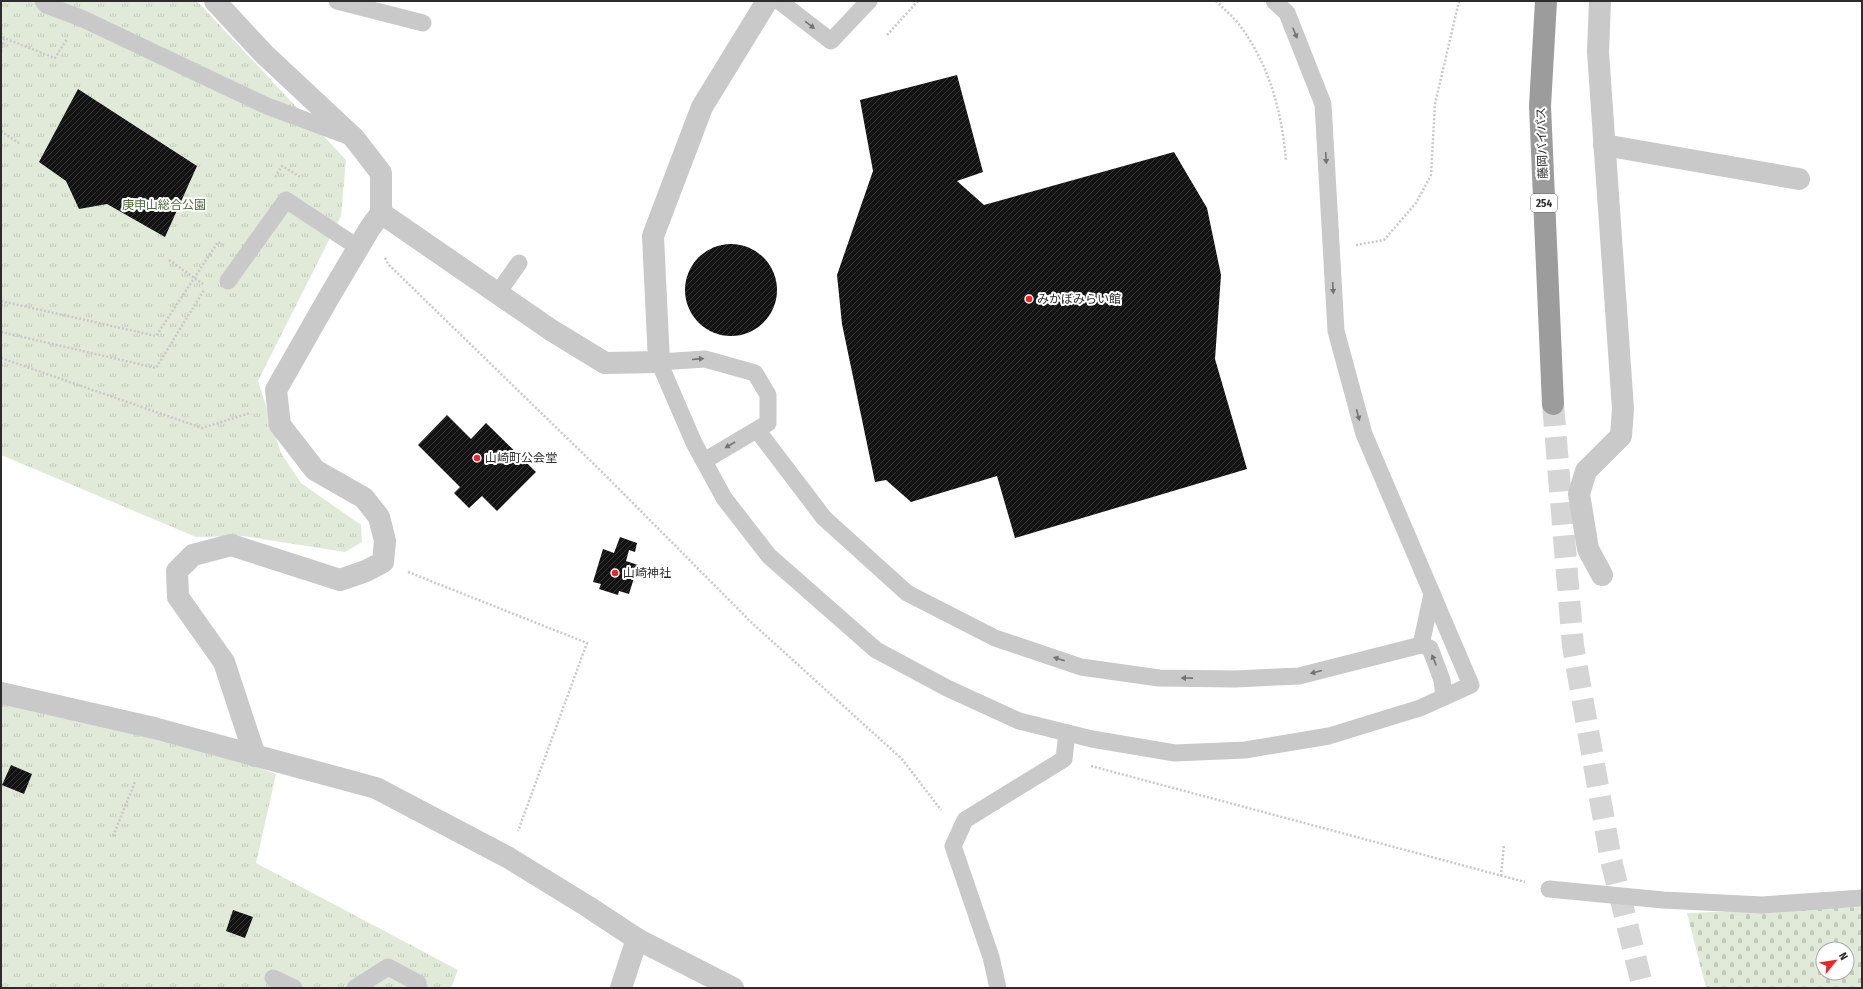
<svg xmlns="http://www.w3.org/2000/svg" width="1863" height="989" font-family="'Fira Sans Condensed','Noto Sans JP',sans-serif">
<style>
.cemetery{fill:url(#cemetery-stones);fill-rule:evenodd}
.park{fill:url(#park-tufts)}
.building{fill:url(#building-hatch)}
.lines{fill:none;stroke-linecap:round;stroke-linejoin:round}
.trunk-tunnel{stroke:#d5d5d5;stroke-width:22;stroke-dasharray:22 11;stroke-linecap:butt}
.path{stroke:#c9c9c9;stroke-width:2.5;stroke-dasharray:2 2;stroke-linecap:butt}
.service{stroke:#c9c9c9;stroke-width:17}
.minor{stroke:#c9c9c9;stroke-width:22}
.tertiary{stroke:#c9c9c9;stroke-width:22}
.trunk{stroke:#9c9c9c;stroke-width:22}
.oneway{fill:#737373}
.poi-dot{fill:#ea2727;stroke:#fff;stroke-width:1.5}
.labels{text-anchor:middle;dominant-baseline:central;stroke-width:4;stroke-linejoin:round;paint-order:stroke}
.shield{fill:#fff;stroke:#6b6b6b;stroke-width:1}
.shield-label{font-size:11px;font-weight:bold;fill:#2c2c2c}
.street-label{font-size:12px;fill:#2c2c2c;stroke:#fff}
.park-label{font-size:12px;fill:#4b6838;stroke:#fff}
.poi-label{font-size:12px;fill:#2c2c2c;stroke:#fff;text-anchor:start}
</style>
<defs>
<pattern id="cemetery-stones" width="16" height="16" patternUnits="userSpaceOnUse"><rect width="16" height="16" fill="#e1ead8"/><path d="M2 7V4a2 2 0 0 1 4 0v3zM10 15v-3a2 2 0 0 1 4 0v3z" fill="#c1c9ba"/></pattern>
<pattern id="park-tufts" width="24" height="20" patternUnits="userSpaceOnUse"><rect width="24" height="20" fill="#e1ead8"/><path d="M3 7l-1-3M5 7V3M7 7l1-3M15 17l-1-3M17 17v-4M19 17l1-3" fill="none" stroke="#c1c9ba"/></pattern>
<pattern id="building-hatch" width="6" height="6" patternUnits="userSpaceOnUse"><rect width="6" height="6" fill="#131313"/><path d="M-1 1l2-2M0 6l6-6M5 7l2-2" fill="none" stroke="#363636"/></pattern>
</defs>
<rect width="100%" height="100%" fill="#fff"/>
<path class="cemetery" d="M1862,907V988H1706L1687,913ZM1823,949H1847V973H1823Z"/>
<g class="park">
<polygon points="1,1 197,1 346,160 341,216 258,381 281,453 301,483 361,525 362,542 345,552 243,536 196,537 1,455"/>
<polygon points="1,702 60,715 253,765 276,774 256,863 458,970 451,988 1,988"/>
</g>
<g class="building">
<polygon points="957,75 983,172 957,181 984,205 1174,152 1207,208 1221,275 1215,359 1247,469 1015,538 997,476 911,502 886,480 875,482 842,324 837,275 873,171 860,100"/>
<polygon points="78,89 197,166 165,237 107,204 79,209 66,181 39,162"/>
<circle cx="731" cy="290" r="46"/>
<polygon points="447,415 471,439 486,423 536,472 497,511 482,496 469,508 454,493 460,487 418,445"/>
<polygon points="620,537 637,543 635,552 629,550 626,561 638,565 629,594 619,591 618,595 599,589 601,584 593,582 603,549 614,553"/>
<polygon points="11,765 32,774 24,794 2,785"/>
<polygon points="233,910 253,917 245,938 226,931"/>
</g>
<g class="lines">
<polyline class="trunk-tunnel" points="1553,404 1573,646 1611,860 1643,988"/>
<g class="path">
<path d="M1216,1C1223,8 1231,15 1238,23C1269,63 1282,112 1286,161"/>
<polyline points="1,33 4,38 55,58 67,39"/>
<polyline points="887,35 918,1"/>
<polyline points="1,52 4,38"/>
<polyline points="1,131 20,144"/>
<polyline points="275,177 282,166 302,178"/>
<polyline points="1356,245 1384,240 1416,203 1431,175 1435,104 1459,1"/>
<polyline points="385,258 388,264 604,474 752,623 902,759 941,810"/>
<polyline points="169,260 203,284"/>
<polyline points="1,301 156,336 218,242 223,245"/>
<polyline points="1,332 156,368 204,290"/>
<polyline points="1,358 202,428 250,413"/>
<polyline points="408,572 587,643 518,831"/>
<polyline points="1091,766 1525,882"/>
<polyline points="113,836 135,782"/>
<polyline points="1501,876 1504,844"/>
</g>
<g class="service">
<polyline points="43,1 46,5 81,18 267,106 348,136"/>
<polyline points="337,1 423,23"/>
<polyline points="779,1 831,41 869,1"/>
<polyline points="228,281 286,200 359,248"/>
<polyline points="498,293 519,263"/>
<polyline points="757,430 824,518 907,593 995,638 1081,667 1159,678 1235,679 1299,676 1421,645 1430,648 1442,680 1444,697"/>
<polyline points="704,461 768,423 768,395 755,373 705,359 659,362 694,443 724,498 769,556 876,650 947,688 1019,721 1092,739 1175,753 1245,750 1329,736 1420,708 1471,685 1364,434 1336,331 1323,104 1287,13 1274,1"/>
<polyline points="1421,645 1432,594"/>
<polyline points="1549,889 1663,900 1762,905 1862,898"/>
<polyline points="273,978 294,988"/>
<polyline points="355,988 388,967 418,983 419,988"/>
<polyline points="998,988 991,957 953,846 965,820 1064,759 1067,733"/>
</g>
<g class="minor">
<polyline points="215,1 264,54 354,138 381,173 381,213 370,228 329,297 276,390 280,425 315,470 364,498 379,517 385,541 383,562 366,571 340,580 231,545 193,555 177,571 178,597 224,662 255,756"/>
<polyline points="1600,1 1598,52 1623,409 1621,436 1586,471 1579,494 1588,549 1602,575"/>
<polyline points="1604,145 1799,179"/>
<polyline points="1,693 154,728 376,788 509,858 587,906 637,939 733,988"/>
<polyline points="621,988 637,939"/>
</g>
<polyline class="tertiary" points="381,213 551,330 605,363 659,362 653,236 702,107 767,1"/>
<polyline class="trunk" points="1546,1 1540,106 1553,404"/>
</g>
<defs><path id="oneway-solid" d="M-6-.8H1V-3.2L6.5 0L1 3.2V.8H-6Z"/></defs>
<g class="oneway">
<use href="#oneway-solid" transform="translate(810 25) rotate(37)"/>
<use href="#oneway-solid" transform="translate(1295 33) rotate(68)"/>
<use href="#oneway-solid" transform="translate(1326 158) rotate(87)"/>
<use href="#oneway-solid" transform="translate(1333 288) rotate(87)"/>
<use href="#oneway-solid" transform="translate(698 359) rotate(-5)"/>
<use href="#oneway-solid" transform="translate(1358 415) rotate(75)"/>
<use href="#oneway-solid" transform="translate(730 445) rotate(150)"/>
<use href="#oneway-solid" transform="translate(1059 659) rotate(-162)"/>
<use href="#oneway-solid" transform="translate(1434 660) rotate(-112)"/>
<use href="#oneway-solid" transform="translate(1316 672) rotate(165)"/>
<use href="#oneway-solid" transform="translate(1187 678) rotate(-179)"/>
</g>
<g class="poi-dot">
<circle cx="1029" cy="299" r="4"/>
<circle cx="477" cy="458" r="4"/>
<circle cx="615" cy="573" r="4"/>
</g>
<g class="labels">
<rect class="shield" x="1531" y="194" width="26" height="18" rx="3"/>
<g class="shield-label">
<text x="1544" y="203">254</text>
</g>
<g class="street-label">
<text transform="translate(1542 143) rotate(-92)">藤岡バイパス</text>
</g>
<g class="park-label">
<text x="164" y="205">庚申山総合公園</text>
</g>
<g class="poi-label">
<text x="1037" y="299">みかぼみらい館</text>
<text x="485" y="458">山崎町公会堂</text>
<text x="623" y="573">山崎神社</text>
</g>
</g>
<rect width="1863" height="989" fill="none" stroke="#2c2c2c" stroke-width="4"/>
<g transform="translate(1835 961) rotate(60)"><circle r="19" fill="#ffffff" stroke="#ababab"/>
<path d="M0-3L7 15L0 10L-7 15Z" fill="#ea2727"/>
<text y="-6" font-size="11" font-weight="bold" text-anchor="middle" fill="#2c2c2c">N</text>
</g>
</svg>
